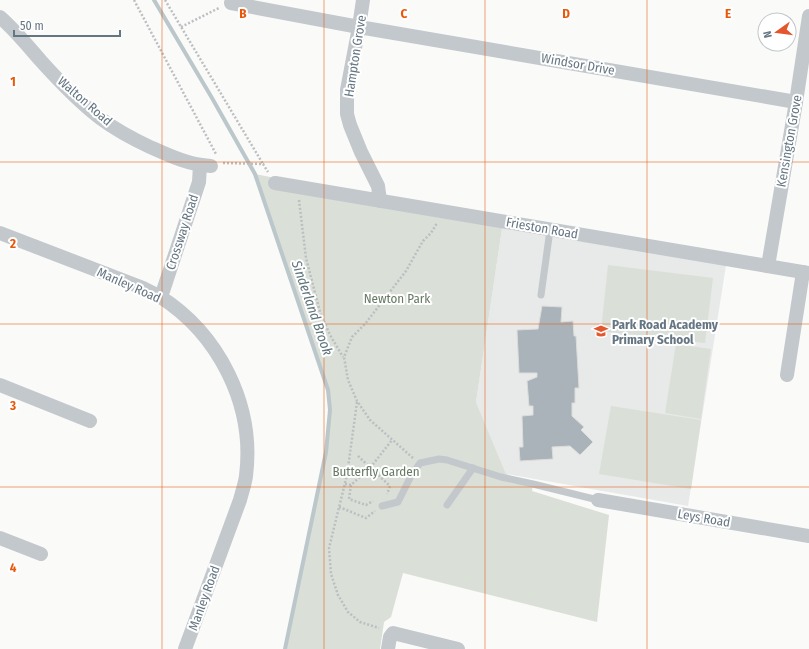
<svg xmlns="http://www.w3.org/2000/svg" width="809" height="649" font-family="'Fira Sans Condensed',sans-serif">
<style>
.built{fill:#e8e9e9}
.green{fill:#dadfd7}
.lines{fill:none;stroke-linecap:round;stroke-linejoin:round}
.stream{stroke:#bbc7cb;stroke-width:4}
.building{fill:#aab3b9;stroke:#dcdcda}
.path{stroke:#bbbfc2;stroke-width:2.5;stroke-dasharray:2 2;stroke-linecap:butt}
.lane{stroke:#c3c8cc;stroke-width:7}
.street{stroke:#c3c8cc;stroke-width:14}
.grid{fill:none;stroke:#e8590c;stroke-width:1;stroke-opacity:0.55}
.labels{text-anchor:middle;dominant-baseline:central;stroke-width:4;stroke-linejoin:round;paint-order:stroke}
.street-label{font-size:13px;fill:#657683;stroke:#fff}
.park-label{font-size:13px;fill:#687a64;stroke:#fff}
.poi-label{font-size:13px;font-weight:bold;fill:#657683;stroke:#fff;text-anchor:start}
.water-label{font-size:14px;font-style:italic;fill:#60757c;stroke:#fff}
.grid-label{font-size:13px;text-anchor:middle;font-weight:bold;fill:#e8590c;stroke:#fff;stroke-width:4;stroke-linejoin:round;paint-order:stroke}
</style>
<rect width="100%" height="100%" fill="#fafaf8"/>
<polygon class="built" points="503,222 727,259 688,506 506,474 476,402"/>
<g class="green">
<polygon points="255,174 468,216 503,222 476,402 506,474 533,484 532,491 609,515 597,622 403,573 391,617 384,622 380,649 285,649 326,452 330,410 328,390"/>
<polygon points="608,265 713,278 705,343 601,331"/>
<polygon points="676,344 711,349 701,419 665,413"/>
<polygon points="611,406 701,420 691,489 599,474"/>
</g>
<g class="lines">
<polyline class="stream" points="154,0 212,98 255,174 328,390 330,410 326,452 285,649"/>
</g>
<polygon class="building" points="542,306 562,307 561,322 573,321 574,336 576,336 579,388 575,388 575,403 572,403 572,416 584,427 581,430 593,442 580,455 570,446 552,447 553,459 520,461 519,447 523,447 522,416 533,415 533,406 529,406 527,381 537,377 537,373 519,373 517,330 538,329"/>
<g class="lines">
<g class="path">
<polyline points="134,0 216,154"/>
<polyline points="165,0 263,164"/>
<polyline points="181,27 219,8"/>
<polyline points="223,163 263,164 268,172"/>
<polyline points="299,200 306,258 320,312 330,335 343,357"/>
<polyline points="357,402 347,475 329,548 331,574 338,595 348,612 360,622 379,628"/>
<polyline points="358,456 390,486 387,494"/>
<polyline points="413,458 370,420 357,401 348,380 344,357 352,337 365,324 406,271 423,241 431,233 437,223"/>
<polyline points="345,484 351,485 370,468 392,440"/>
<polyline points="351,485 349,499 366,505 373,501"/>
<polyline points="339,507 366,518 375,511"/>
</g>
<g class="lane">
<polyline points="541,295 550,230"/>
<polyline points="447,505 473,468"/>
<polyline points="382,506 398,502 411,476 420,463 439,459 447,460 501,477 533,484 598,500"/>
</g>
<g class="street">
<polyline points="363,0 359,27 347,90 347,114 350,125 361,152 378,186 380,201"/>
<polyline points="231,3 359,27 796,102"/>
<path d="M0,17C15,30 28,46 41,61C59,81 79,102 100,118C116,130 133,139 150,147C170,156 189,165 211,166"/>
<polyline points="275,183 809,273"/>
<path d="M0,233L143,288C148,291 154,293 159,296C219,334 255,405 246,476C245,484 242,492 240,500L185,649"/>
<polyline points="768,266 796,102 809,16"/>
<polyline points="158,296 163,291 199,182 200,165"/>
<polyline points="787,375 803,272"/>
<polyline points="0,385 90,421"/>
<polyline points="598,500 809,536"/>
<polyline points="0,538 41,554"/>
<polyline points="388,649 390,637 393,633 458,649"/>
</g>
</g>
<path class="grid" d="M162,0V649M324,0V649M485,0V649M647,0V649M0,162H809M0,324H809M0,487H809"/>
<defs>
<symbol id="school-bare" viewBox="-9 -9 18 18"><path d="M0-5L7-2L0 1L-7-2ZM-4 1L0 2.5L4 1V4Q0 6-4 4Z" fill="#e4572e" stroke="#fff" stroke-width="2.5" paint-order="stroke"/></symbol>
</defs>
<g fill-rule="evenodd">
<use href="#school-bare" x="591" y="321" width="20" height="20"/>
</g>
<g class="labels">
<g class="street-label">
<text transform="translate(355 56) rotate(-81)">Hampton Grove</text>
<text transform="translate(578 64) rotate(10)">Windsor Drive</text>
<text transform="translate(85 101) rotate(41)">Walton Road</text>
<text transform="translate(789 141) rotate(-80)">Kensington Grove</text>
<text transform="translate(542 228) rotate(10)">Frieston Road</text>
<text transform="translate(182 232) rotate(-72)">Crossway Road</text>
<text transform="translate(129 285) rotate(24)">Manley Road</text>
<text transform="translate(704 518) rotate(10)">Leys Road</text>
<text transform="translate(204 598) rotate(-70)">Manley Road</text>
</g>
<g class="park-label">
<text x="397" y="298">Newton Park</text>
<text x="376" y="471">Butterfly Garden</text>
</g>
<g class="poi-label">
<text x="612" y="324">Park Road Academy<tspan x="612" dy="15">Primary School</tspan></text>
</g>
<g class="water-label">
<text transform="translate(312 308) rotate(71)">Sinderland Brook</text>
</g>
</g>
<g class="grid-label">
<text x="243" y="18">B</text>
<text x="404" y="18">C</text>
<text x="566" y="18">D</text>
<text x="728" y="18">E</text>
<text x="13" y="86">1</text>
<text x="13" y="248">2</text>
<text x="13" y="410">3</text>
<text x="13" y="572">4</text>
</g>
<g transform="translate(777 32) rotate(256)"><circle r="19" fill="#ffffff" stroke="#c1c8cd"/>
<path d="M0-3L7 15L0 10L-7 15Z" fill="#e4572e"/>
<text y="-6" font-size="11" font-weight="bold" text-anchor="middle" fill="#657683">N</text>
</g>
<path d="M14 30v6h106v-6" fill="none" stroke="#657683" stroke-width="2"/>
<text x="20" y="30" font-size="12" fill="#657683" stroke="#ffffff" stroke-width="3" paint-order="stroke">50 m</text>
</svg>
